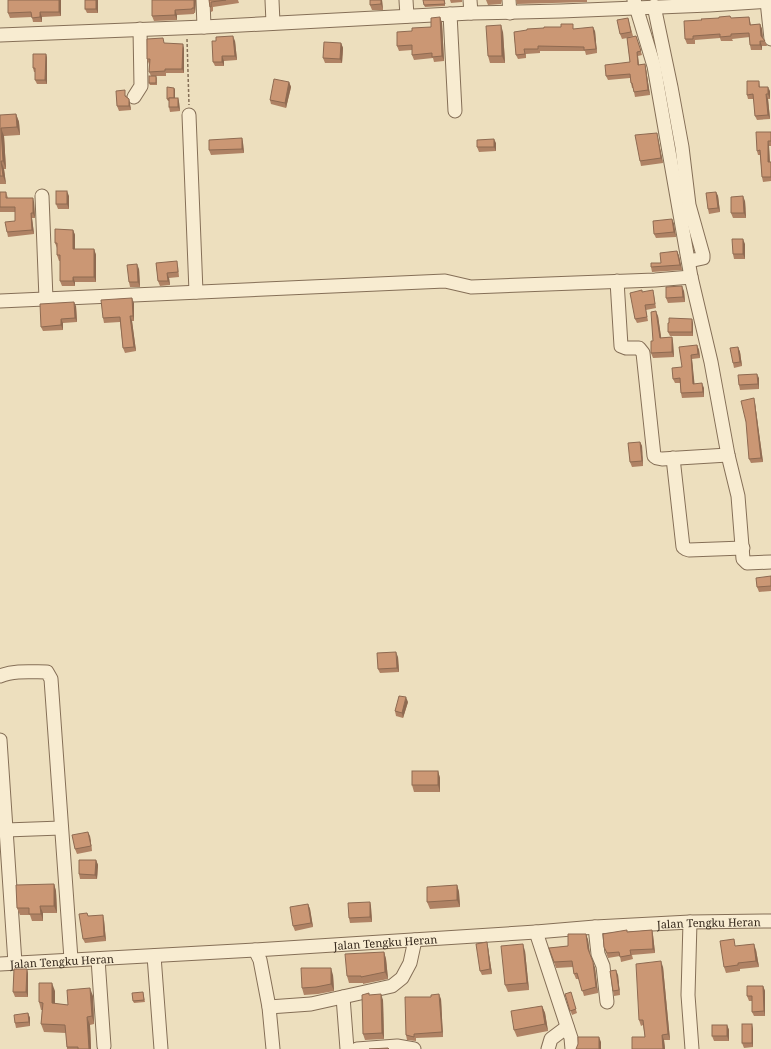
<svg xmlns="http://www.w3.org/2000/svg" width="771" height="1049" font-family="'Noto Serif',serif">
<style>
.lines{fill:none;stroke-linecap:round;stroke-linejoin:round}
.minor-casing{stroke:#856f57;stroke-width:15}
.path{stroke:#856f57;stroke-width:1.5;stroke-dasharray:3 2;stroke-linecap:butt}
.minor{stroke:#f8ecd1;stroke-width:13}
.wall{fill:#af8264}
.shaded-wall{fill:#8e6a51}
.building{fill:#cb9774;stroke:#8e6a51}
.labels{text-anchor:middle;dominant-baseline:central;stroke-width:3;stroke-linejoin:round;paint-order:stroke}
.street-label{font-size:11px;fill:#35281c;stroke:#f5e9ce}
</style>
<rect width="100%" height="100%" fill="#eddfbe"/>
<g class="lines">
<defs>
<g id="minor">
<polyline points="203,0 204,27"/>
<polyline points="272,0 273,23"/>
<polyline points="406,0 407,16"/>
<polyline points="470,0 471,13"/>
<polyline points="509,0 510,13"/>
<polyline points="634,0 654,66 691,277 711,362 728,455 738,496 743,559 747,563 771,562"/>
<polyline points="767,1 771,39"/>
<polyline points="654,6 671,87 682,147 689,205 703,255 703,258 689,261"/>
<polyline points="450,14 455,111"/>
<polyline points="0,35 204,27 471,13 561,11 709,5 771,1"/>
<polyline points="134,97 141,86 140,29"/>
<polyline points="189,115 196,292"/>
<polyline points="42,196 46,299"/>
<polyline points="617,281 621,346 626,348 639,348 643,353 654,456 657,458 662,459 728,455"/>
<polyline points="0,301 445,281 471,287 655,280 691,277"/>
<polyline points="673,458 683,547 686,549 689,550 743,548"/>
<path d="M0,676C14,670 32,672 47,672L51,679L71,959"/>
<polyline points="0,740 15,963"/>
<polyline points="6,830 61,828"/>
<polyline points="690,922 688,995 692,1049"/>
<polyline points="595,927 598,954 603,966 607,1002"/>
<polyline points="536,932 571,1038 572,1049"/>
<polyline points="255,950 260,960 269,1007 273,1049"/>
<polyline points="154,956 161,1049"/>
<polyline points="98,959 104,1046"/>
<path id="s1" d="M0,964L255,950L536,932L595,927L690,922L771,921"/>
<polyline points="343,997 347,1049"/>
<polyline points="269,1007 311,1004 392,986 402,978 410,963 415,940"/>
<polyline points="357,1049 397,1046 414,1049"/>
<polyline points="548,1049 551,1039 567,1027"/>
</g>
</defs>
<use href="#minor" class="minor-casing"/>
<polyline class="path" points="187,39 189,105"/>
<use href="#minor" class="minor"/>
</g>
<g class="wall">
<polygon points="61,0 61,16 42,17 42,22 33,22 32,17 10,18 8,13"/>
<polygon points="98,0 98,13 87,13 85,9"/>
<polygon points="196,0 195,13 194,13 194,14 177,15 177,20 154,21 152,16"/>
<polygon points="209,0 238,0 239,3 213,7 213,11 211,12 210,7"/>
<polygon points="370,0 382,0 383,10 372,10 370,5"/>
<polygon points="445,0 445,6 425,7 424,5"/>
<polygon points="450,0 462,0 462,2 451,3"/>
<polygon points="486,0 502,0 501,4 488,5"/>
<polygon points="516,0 587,0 587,2 517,4"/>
<polygon points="440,17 442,23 444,61 434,62 433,58 414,60 412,55 412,50 399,51 397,46 412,31 431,27"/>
<polygon points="749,17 751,25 760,24 762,29 763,38 765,41 767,46 762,46 762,50 751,50 750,45 750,37 732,39 733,41 721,41 720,38 695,40 695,44 687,44 685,39 702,20"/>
<polygon points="628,18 633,36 628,37 636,36 642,55 638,56 639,65 645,64 646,69 650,95 635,97 634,92 633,88 632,88 630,78 608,80 606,76 630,62 627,38 622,39 620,34"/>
<polygon points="575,29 595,31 597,53 586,55 585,51 540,51 540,53 526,54 526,58 518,59 516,55 514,32"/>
<polygon points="503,32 505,63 490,63 488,56"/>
<polygon points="235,41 237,60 224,61 224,66 215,66 213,62"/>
<polygon points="165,43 184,48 184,73 166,73 166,76 156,76 157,78 157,85 150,85 149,83 151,76 149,72 150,63 149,64 147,59"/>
<polygon points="341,43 343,48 342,63 325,63 323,58"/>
<polygon points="46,54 47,58 47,84 37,84 35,80 35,72 34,72 33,68"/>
<polygon points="759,81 760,87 770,91 770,99 768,99 770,119 757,120 755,116 754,99 748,99 747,95"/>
<polygon points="289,82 291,87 286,108 271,104 270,100"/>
<polygon points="174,88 175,90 175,98 178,98 179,102 180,111 170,112 169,107 169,101 168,101 167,99"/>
<polygon points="126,95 127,97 129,99 130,104 131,110 119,111 117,106"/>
<polygon points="16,114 19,122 20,135 4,136 6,169 4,169 6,184 0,184 0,117"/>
<polygon points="771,133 771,146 769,146 770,162 771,162 771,181 763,182 762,177 760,155 758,155 757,151"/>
<polygon points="242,138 243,143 244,153 211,155 209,150"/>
<polygon points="658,138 663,163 641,166 640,161"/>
<polygon points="496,143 496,151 479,152 477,147"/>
<polygon points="0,192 6,192 8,198 34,202 35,218 32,218 34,234 8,237 7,232 15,221 15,212 0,212"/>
<polygon points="716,192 718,196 720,212 709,214 708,209"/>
<polygon points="69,196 69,209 58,209 56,204"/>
<polygon points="745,201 746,218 733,218 731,213"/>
<polygon points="672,219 674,224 676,237 656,238 654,234"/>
<polygon points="73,230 75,235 75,249 94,249 96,255 96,282 75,282 75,286 62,286 60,281 60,261 59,261 57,255 57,248 55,243"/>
<polygon points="745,244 745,259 734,259 733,254"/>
<polygon points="677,251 679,256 682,270 652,272 651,267 661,263"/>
<polygon points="156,263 178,266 179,277 169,278 170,285 160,286 158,281"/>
<polygon points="139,269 140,287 130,287 129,282"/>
<polygon points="684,291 685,302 668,303 666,298"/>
<polygon points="642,292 654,295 656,308 646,310 648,321 637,323 635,319"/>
<polygon points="134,303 134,321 132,321 136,351 125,353 123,348 120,322 104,323 103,318"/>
<polygon points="76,306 77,322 63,323 63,330 43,331 41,327"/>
<polygon points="658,316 661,338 672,337 673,342 674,357 653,358 651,353 653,341"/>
<polygon points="669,323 693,323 693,336 670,336 668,332"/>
<polygon points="697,345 699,350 700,358 692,359 694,384 704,388 704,397 682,398 681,393 680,383 675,383 673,379"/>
<polygon points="738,347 740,352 742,366 734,368 733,363"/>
<polygon points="759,378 759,389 740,390 739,385"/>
<polygon points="755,403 763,462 751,463 749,459"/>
<polygon points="640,442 642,446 643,466 632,467 630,462"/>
<polygon points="771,576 771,591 759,592 757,587"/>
<polygon points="398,657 399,672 380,673 378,669"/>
<polygon points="408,702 403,718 396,716 395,711"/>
<polygon points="438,771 440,778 440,792 414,792 412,785"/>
<polygon points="90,836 92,851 77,854 75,849"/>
<polygon points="96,860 98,865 97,879 80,879 79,874"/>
<polygon points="54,884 56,891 57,913 43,913 43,921 32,921 30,915 20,915 17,908"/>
<polygon points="457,885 459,892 460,907 430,909 427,902"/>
<polygon points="370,902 371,907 372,922 350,923 349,918"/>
<polygon points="308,904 310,909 313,927 295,931 293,926"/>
<polygon points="88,916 104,920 106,941 85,943 83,939"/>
<polygon points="627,930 627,932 652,930 653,935 655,953 632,955 633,959 621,962 620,956 608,958 604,947"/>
<polygon points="586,934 588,940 590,954 595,968 598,993 584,996 579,979 576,979 574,974 573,967 556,968 549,948 568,946"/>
<polygon points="736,946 756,950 759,967 740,969 740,971 726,973 724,967"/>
<polygon points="488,947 492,974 482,975 480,971"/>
<polygon points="525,951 529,990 508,992 505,985"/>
<polygon points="384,952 386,959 388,979 363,984 363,983 349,983 347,976"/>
<polygon points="663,967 670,1040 664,1040 665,1049 632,1049 645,1037 643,1025 641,1026 639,1020"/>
<polygon points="27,969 28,974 28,997 15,997 13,992"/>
<polygon points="333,975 334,991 318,994 304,995 302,988"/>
<polygon points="618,975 620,995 614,996 613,991"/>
<polygon points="763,986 765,991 765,1016 754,1016 752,1012 752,1001 749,1001 747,996"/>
<polygon points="55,991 55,1004 68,1005 93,996 94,1024 90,1025 91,1049 67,1049 66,1033 44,1032 41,1024 42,1010 41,1010 39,1002"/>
<polygon points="143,992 145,1002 134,1003 133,1001"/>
<polygon points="369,993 369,995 383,1000 384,1039 365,1040 363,1034"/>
<polygon points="565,994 572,997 577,1013 572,1015"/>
<polygon points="441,999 443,1037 416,1038 416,1041 407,1040 406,1035"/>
<polygon points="542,1006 545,1013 548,1031 517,1037 514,1030"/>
<polygon points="28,1013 30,1018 30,1026 16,1028 15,1023"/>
<polygon points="727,1025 729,1030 729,1041 714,1041 712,1036"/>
<polygon points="753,1029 753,1047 744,1048 742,1043"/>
</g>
<g class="shaded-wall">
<polygon points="59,0 61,0 61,16 59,12"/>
<polygon points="96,0 98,0 98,13 96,9"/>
<polygon points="194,0 196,0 195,13 194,8"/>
<polygon points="381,0 382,0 383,10 381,4"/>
<polygon points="175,10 177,15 177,20 175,15"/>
<polygon points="40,12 42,17 42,22 40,17"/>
<polygon points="440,17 442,23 444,61 442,56"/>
<polygon points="760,24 762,29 763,40 761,36"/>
<polygon points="501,25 503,32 505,63 502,56"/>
<polygon points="593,27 595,31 597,53 596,49"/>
<polygon points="233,36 235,41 237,60 235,56"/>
<polygon points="760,41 762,46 762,50 760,45"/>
<polygon points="341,43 343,48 342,63 340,59"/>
<polygon points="183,44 184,48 184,73 182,69"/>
<polygon points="637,52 638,56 639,69 638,65"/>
<polygon points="46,54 47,58 47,84 45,80"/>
<polygon points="222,56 224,61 224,66 222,62"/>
<polygon points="645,64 646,69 650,95 648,90"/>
<polygon points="289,82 291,87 286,108 285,103"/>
<polygon points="768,87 770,91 770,99 768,94"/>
<polygon points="174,88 175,90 175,102 174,99"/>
<polygon points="766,94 768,99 770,119 768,115"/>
<polygon points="178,98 179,102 180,111 178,107"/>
<polygon points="129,99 130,104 131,110 129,106"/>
<polygon points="16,114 19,122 20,135 17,127"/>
<polygon points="1,128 4,136 6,169 3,161"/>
<polygon points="657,133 663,163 661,158"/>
<polygon points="242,138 243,143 244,153 242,149"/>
<polygon points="494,139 496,143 496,151 494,147"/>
<polygon points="768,141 769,146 770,167 768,162"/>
<polygon points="1,161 4,169 6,184 3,176"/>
<polygon points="67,191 69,196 69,209 67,204"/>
<polygon points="716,192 718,196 720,212 718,208"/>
<polygon points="743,196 745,201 746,218 744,213"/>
<polygon points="33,198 34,202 35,218 33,213"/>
<polygon points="31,213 32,218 34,234 32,230"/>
<polygon points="672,219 674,224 676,237 674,232"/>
<polygon points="73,230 75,235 75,255 73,249"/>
<polygon points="743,239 745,244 745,259 743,254"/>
<polygon points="94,249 96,255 96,282 94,277"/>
<polygon points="677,251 679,256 682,270 680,265"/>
<polygon points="137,264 139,269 140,287 138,282"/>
<polygon points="167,273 169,278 170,285 168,281"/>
<polygon points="73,277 75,282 75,286 73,281"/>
<polygon points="682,286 684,291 685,302 683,297"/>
<polygon points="132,298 134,303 134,321 133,316"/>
<polygon points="74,302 76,306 77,322 75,318"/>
<polygon points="656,311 658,316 662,343 660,338"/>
<polygon points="130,316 132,321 136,351 134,347"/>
<polygon points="61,319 63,323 63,330 61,325"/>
<polygon points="692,319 693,323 693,336 692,332"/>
<polygon points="672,337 673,342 674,357 672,352"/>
<polygon points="697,345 699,350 700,358 698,354"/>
<polygon points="738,347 740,352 742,366 740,362"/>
<polygon points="691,355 692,359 695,388 693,384"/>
<polygon points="757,374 759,378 759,389 758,384"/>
<polygon points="702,383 704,388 704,397 703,392"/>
<polygon points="754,398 755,403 763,462 761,458"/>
<polygon points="640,442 642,446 643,466 642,461"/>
<polygon points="396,652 398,657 399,672 397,668"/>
<polygon points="406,697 408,702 403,718 402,713"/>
<polygon points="438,771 440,778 440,792 438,785"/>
<polygon points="88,832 90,836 92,851 91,846"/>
<polygon points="96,860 98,865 97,879 95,875"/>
<polygon points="54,884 56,891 57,913 54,906"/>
<polygon points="457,885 459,892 460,907 457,900"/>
<polygon points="370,902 371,907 372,922 370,917"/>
<polygon points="308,904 310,909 313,927 311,923"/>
<polygon points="40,906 43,913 43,921 41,914"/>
<polygon points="103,915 104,920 106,941 104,936"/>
<polygon points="652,930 653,935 655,953 653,949"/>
<polygon points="586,934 588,940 590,955 588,949"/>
<polygon points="487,942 488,947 492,974 490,969"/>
<polygon points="523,944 525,951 529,990 527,983"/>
<polygon points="754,944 756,950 759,967 756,961"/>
<polygon points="384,952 386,959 388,979 385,972"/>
<polygon points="661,961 663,967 670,1040 668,1034"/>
<polygon points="593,962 595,968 598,993 596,987"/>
<polygon points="331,968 333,975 334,991 331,984"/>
<polygon points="27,969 28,974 28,997 26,992"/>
<polygon points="616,970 618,975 620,995 619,990"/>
<polygon points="52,983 55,991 55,1011 52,1003"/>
<polygon points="763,986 765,991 765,1016 764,1011"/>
<polygon points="90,988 93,996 94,1024 92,1016"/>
<polygon points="381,994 383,1000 384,1039 382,1033"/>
<polygon points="439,994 441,999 443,1037 442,1032"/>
<polygon points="542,1006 545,1013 548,1031 545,1024"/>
<polygon points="28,1013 30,1018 30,1026 29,1022"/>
<polygon points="87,1017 90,1025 91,1049 89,1049"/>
<polygon points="752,1024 753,1029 753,1047 752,1043"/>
<polygon points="727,1025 729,1030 729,1041 727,1036"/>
<polygon points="662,1035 664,1040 665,1049 663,1049"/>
<polygon points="599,1037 601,1042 601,1049 599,1049"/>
</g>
<g class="building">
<polygon points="8,0 59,0 59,12 40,12 40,17 32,18 31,12 8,13"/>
<rect x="85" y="0" width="11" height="9"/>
<polygon points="152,0 194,0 194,8 192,8 192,9 175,10 175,15 152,16"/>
<polygon points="209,0 226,0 211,2 211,7 210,7"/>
<polygon points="370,0 381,0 381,4 370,5"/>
<polygon points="423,0 444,0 445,4 424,5"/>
<polygon points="730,16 731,18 749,17 750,25 760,24 761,36 765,41 760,41 760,45 750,45 749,33 731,34 731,36 720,37 720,34 693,36 693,39 685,39 684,21 702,20 701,19 719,18 719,17"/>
<polygon points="440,17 442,56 432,57 432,53 412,55 412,45 397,46 397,32 412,31 412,28 431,27 431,18"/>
<polygon points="628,18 631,32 620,34 617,20"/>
<polygon points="561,24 573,24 573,29 593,27 596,49 584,50 584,47 538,46 538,49 524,49 525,54 516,55 514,32 527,30 527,29 544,28 544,27 561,27"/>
<polygon points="501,25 502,56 488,56 486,26"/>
<polygon points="233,36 235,56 222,56 222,62 213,62 212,41 216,41 216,37"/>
<polygon points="636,36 641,51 637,52 638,65 645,64 648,90 634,92 632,83 631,83 630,74 606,76 605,65 630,62 627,38"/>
<polygon points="163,38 164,43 183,44 182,69 165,69 165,71 149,72 150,59 147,59 147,39"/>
<polygon points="324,42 341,43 340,59 323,58"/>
<polygon points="33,54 46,54 45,80 35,80 35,68 33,68"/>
<rect x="149" y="76" width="7" height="7"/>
<polygon points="274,79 289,82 285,103 270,100"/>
<polygon points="747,81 759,81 759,87 768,87 768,94 766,94 768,115 755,116 753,94 747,95"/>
<polygon points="167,87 174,88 174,98 169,98 169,99 167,99"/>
<polygon points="125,90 125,96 129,99 129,106 117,106 116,91"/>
<rect x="169" y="98" width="9" height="9"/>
<polygon points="16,114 17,127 1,128 3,161 1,161 3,176 0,176 0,115"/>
<polygon points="756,132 771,132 771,141 768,141 768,162 771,162 771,177 762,177 760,150 757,151"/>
<polygon points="657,133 661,158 640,161 635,135"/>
<polygon points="242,138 242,149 209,150 209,140"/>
<polygon points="494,139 494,147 477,147 477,140"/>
<rect x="56" y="191" width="11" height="13"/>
<polygon points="0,192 6,192 6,198 33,198 33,213 31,213 32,230 7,232 5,222 15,221 15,207 0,207"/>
<polygon points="716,192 718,208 708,209 706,193"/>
<polygon points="743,196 744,213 731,213 731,197"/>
<polygon points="672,219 674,232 654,234 653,221"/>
<polygon points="55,229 73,230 73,249 94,249 94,277 73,277 73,281 60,281 60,255 57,255 57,243 55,243"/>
<polygon points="732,239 743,239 743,254 733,254"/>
<polygon points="677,251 680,265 651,267 651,263 661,263 660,253"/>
<polygon points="177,261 178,272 167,273 168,281 158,281 156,263"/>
<polygon points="137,264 138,282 129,282 127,265"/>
<polygon points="682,286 683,297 666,298 666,287"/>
<polygon points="642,290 642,292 653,290 655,304 645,305 647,317 635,319 630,293"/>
<polygon points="132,298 133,316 130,316 134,347 123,348 120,317 103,318 101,300"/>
<polygon points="74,302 75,318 61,319 61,325 41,327 40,304"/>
<polygon points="656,311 660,338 672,337 672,352 651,353 651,341 653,341 651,312"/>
<polygon points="669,318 692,319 692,332 668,332 668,323 669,323"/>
<polygon points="697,345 698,354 691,355 693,384 702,383 703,392 681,393 680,378 673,379 672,368 682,367 679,347"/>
<polygon points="738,347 740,362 733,363 730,348"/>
<polygon points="757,374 758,384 739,385 738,375"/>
<polygon points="754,398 761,458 749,459 746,422 741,401"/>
<polygon points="640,442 642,461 630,462 628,443"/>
<polygon points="771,576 771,586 757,587 756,578"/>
<polygon points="396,652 397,668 378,669 377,653"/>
<polygon points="399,696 406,697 402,713 395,711"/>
<rect x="412" y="771" width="26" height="14"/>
<polygon points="88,832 91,846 75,849 72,835"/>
<polygon points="79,860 96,860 95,875 79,874"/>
<polygon points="54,884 54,906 40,906 41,914 29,914 29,908 17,908 16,885"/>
<polygon points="457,885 457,900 427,902 427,887"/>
<polygon points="370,902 370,917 349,918 348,903"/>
<polygon points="308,904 311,923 293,926 290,907"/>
<polygon points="87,913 88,916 103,915 104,936 83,939 79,914"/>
<polygon points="627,930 627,932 652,930 653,949 630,950 631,955 620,957 619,952 607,953 604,947 603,934"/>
<polygon points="568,934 586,934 588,949 593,962 596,987 582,991 577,973 574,974 572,961 554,962 549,948 568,946"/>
<polygon points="734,939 735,946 754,944 756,961 738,963 738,965 724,967 720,941"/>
<polygon points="487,942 490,969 480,971 476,944"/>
<polygon points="523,944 527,983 505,985 501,946"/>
<polygon points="384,952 385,972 361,977 361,976 347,976 345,954"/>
<polygon points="661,961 668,1034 662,1035 663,1049 632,1049 632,1037 645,1037 643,1020 639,1020 636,964"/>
<polygon points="301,968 331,968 331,984 316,987 302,988"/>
<polygon points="14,969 27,969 26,992 13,992"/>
<polygon points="616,970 619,990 613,991 610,971"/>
<polygon points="39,983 52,983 52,1003 68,1005 67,990 90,988 92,1016 87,1017 89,1049 78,1049 78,1047 67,1047 65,1025 41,1024 43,1003 39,1002"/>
<polygon points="747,986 763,986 764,1011 752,1012 752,996 747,996"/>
<polygon points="143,992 144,1000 133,1001 132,993"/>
<polygon points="571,992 576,1009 570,1011 565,994"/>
<polygon points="369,993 369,995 381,994 382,1033 363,1034 362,995"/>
<polygon points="439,994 442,1032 414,1034 414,1037 406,1035 405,997 431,997 431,995"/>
<polygon points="542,1006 545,1024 514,1030 511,1011"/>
<polygon points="28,1013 29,1022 15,1023 14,1015"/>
<rect x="742" y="1024" width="10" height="19"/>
<rect x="712" y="1025" width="15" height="11"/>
<polygon points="578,1037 599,1037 599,1049 576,1049 578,1044"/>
<polygon points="388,1048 389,1049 369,1049"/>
</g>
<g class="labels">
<g class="street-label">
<text stroke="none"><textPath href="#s1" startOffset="710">Jalan Tengku Heran</textPath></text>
<text stroke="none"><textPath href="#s1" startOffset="386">Jalan Tengku Heran</textPath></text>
<text stroke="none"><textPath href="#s1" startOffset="62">Jalan Tengku Heran</textPath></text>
</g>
</g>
</svg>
